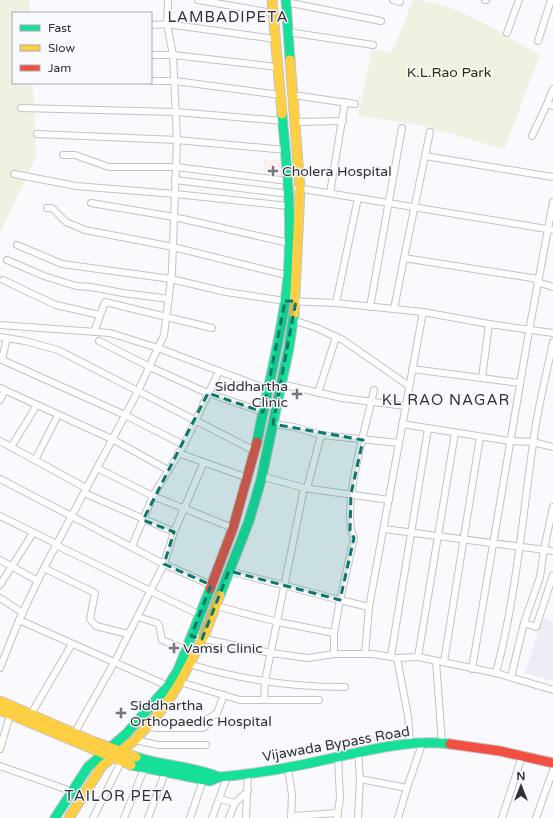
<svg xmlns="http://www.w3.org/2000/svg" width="553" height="818" font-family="'Varela Round',sans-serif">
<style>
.built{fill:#ededf8}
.medical{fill:#faf2ea}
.green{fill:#edf2e1}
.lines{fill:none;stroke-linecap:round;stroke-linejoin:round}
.street-casing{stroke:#c3c3c6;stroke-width:8}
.fast-casing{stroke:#c3c3c6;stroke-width:11}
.slow-casing{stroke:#c3c3c6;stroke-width:11}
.jam-casing{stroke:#c3c3c6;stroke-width:11}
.street{stroke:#fefeff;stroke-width:6}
.fast{stroke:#16e098;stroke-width:9}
.slow{stroke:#ffcf43;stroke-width:9}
.jam{stroke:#f24e42;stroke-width:9}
.marked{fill:#0f766e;fill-opacity:0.2;stroke:#0f766e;stroke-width:3;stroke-dasharray:8 5;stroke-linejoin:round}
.poi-dot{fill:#77777b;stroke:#f8f8ff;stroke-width:1.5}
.labels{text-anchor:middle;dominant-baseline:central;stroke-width:3;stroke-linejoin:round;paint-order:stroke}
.park-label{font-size:14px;fill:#2b3300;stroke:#f8f8ff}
.poi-label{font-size:14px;fill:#313134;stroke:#f8f8ff;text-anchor:start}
.street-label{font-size:14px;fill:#313134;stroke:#f8f8ff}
.neighbourhood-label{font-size:15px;letter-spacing:1px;fill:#303136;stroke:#f8f8ff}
</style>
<rect width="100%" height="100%" fill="#f9f9fe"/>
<polygon class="built" points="542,618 553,622 553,681 525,673"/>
<polygon class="medical" points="264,160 281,160 283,182 263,181"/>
<g class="green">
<polygon points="0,0 29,0 30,13 13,13 13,83 33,83 36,156 0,233"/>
<path d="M413,0C452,0 506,36 540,55L504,149L416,124L358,116L372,49L392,53Z"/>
</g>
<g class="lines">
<defs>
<g id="street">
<polyline points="198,0 273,13"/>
<polyline points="393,0 400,2"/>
<polyline points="485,0 486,0"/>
<polyline points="286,2 381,21"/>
<polyline points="151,25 167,24 275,39"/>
<polyline points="288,32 373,45"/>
<polyline points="507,33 519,0"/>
<polyline points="538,41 551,0"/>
<polyline points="151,55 173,55 277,67"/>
<polyline points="151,81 175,81 280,95"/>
<polyline points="553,89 547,104 553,106"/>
<polyline points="293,95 355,104"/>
<polyline points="21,108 176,112 284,121"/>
<polyline points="295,122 343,121"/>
<polyline points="430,132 404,258 538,279"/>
<polyline points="37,134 177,140 286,150"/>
<polyline points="532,136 547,104"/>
<polyline points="63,155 75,155 109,167 176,167 289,181"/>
<polyline points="425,156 553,177"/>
<polyline points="14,174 76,186 175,194 289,206"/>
<polyline points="175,180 290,194"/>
<polyline points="297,188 358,198"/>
<polyline points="330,193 345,102"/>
<polyline points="91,203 174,217 289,243"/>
<polyline points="47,208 52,208 66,222 85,230 173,247 286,275"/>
<path d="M17,245L62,264L171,279L226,292L285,301L336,303L423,312L369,607L340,600L354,538C340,509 367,424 374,390"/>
<polyline points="7,260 44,276 76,286 91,287 123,293 169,299"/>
<polyline points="3,280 56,305 100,315"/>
<polyline points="537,282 553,287"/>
<polyline points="336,303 358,198 553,230"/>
<polyline points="370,307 402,128"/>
<polyline points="394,309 404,258"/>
<polyline points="423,312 489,324 553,333"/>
<polyline points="293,320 317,328 343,340 409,386"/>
<polyline points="0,325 110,333 158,348 269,390"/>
<polyline points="94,332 105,302 212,328"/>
<polyline points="0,337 25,341 58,350 255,451"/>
<polyline points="99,341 150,367 205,392 263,412"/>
<polyline points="0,359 125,415 184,445"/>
<polyline points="2,359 7,338"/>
<polyline points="412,369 520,383"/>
<polyline points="482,378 489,324"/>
<polyline points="281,384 342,398 405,406"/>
<polyline points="0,388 112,439 168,470"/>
<polyline points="318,393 336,337"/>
<polyline points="0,400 5,390"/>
<polyline points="273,424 294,427 321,435 399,443"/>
<polyline points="402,424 510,441 533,442 553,447"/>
<polyline points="0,441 86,488"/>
<polyline points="11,447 37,405"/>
<polyline points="178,453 248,478"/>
<polyline points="35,460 58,415"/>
<polyline points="97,468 153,496 233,528"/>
<polyline points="261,476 304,488 389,500"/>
<polyline points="0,479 164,564 211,585"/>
<polyline points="307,488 321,435"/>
<polyline points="84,493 174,532"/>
<polyline points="0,516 57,544"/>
<polyline points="384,529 553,551"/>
<polyline points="56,545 200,615"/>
<polyline points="132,546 153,496 184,445 219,371"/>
<polyline points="0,560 38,581"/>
<polyline points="44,568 95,593 90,619 96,626 128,634"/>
<polyline points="0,585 33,533"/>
<polyline points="0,598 23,613"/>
<polyline points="216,606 278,622 334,633 340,600 229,571"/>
<polyline points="138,617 157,623 159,625 162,640 186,650"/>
<polyline points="19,620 168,686"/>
<polyline points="524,623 536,627 553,575"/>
<polyline points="191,636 271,653 308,658 334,654 373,654 397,658 418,657 496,673 553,690"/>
<polyline points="334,654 334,633"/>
<polyline points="365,654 369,607"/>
<polyline points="391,656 428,429"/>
<polyline points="418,657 455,433"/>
<polyline points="397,658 408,716 410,743"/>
<polyline points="436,661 442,743"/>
<polyline points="444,662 480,437"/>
<path d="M189,664C241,680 291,687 345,687"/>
<polyline points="0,668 19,620 44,568 138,391 164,335 172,271 177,140 173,55 167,24 168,0"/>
<polyline points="472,669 529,331 553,202"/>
<path d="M496,673C516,598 522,521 533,444C537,410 546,376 553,342"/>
<polyline points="511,677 524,623 540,577 544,549 553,507"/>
<polyline points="180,682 240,700 319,700"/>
<polyline points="264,700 265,681 304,488"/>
<polyline points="31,714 72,644"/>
<polyline points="147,726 156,728 202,728 205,727 208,719 217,713 224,695"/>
<polyline points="74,734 115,661 164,564 174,532 204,462"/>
<polyline points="135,740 158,745 206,745"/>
<polyline points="0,749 10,715"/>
<polyline points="0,766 71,791"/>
<polyline points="288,768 292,795 291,818"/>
<polyline points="360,779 407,788 422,744"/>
<polyline points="220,799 235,803"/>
<polyline points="292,816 338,813"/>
<polyline points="93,818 121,762"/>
<polyline points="124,818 144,769"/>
<polyline points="148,818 165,773"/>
<polyline points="190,818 203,780"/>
<polyline points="212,818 227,777"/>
<polyline points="229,818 235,803 248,791"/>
<polyline points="246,818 248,774"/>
<polyline points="337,818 340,798 338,757"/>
<polyline points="358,818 360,779 358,752"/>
<polyline points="398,818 407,788"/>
<polyline points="502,818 522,756"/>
<polyline points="536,818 553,770"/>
</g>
<g id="fast">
<polyline points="286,0 290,60"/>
<path d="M257,442C266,395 278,349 285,302C294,240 288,176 282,114"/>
<polyline points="220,595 249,521 261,480 289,348 294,314"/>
<path d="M136,757C163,766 193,766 219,777"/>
<path d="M131,765L210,781L219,777C255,774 289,768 324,760C366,751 406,739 450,744"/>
<polyline points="55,818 88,767 126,734 168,686 178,670 210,589"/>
</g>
<g id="slow">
<polyline points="272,0 282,114"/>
<polyline points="290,60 300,189 294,314"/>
<polyline points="0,701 92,741 136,757"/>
<polyline points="0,710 131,765"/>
<polyline points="69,818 102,766 135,740 165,706 180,682 204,636 220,595"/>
</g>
<g id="jam">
<polyline points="210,589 233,528 257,442"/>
<polyline points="450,744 500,751 553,763"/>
</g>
</defs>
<use href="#street" class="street-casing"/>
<use href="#fast" class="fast-casing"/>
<use href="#slow" class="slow-casing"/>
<use href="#jam" class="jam-casing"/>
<use href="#street" class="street"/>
<use href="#fast" class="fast"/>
<use href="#slow" class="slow"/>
<use href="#jam" class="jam"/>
</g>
<path class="marked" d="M285,301H296L273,424L363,440L351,494L350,530L354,538L340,600L229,571L202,639L191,636L211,585L164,564L174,532L143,520L208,393L263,412Z"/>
<g class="poi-dot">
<path d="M271 165h4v4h4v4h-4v4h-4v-4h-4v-4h4z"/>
<path d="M295 388h4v4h4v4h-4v4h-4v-4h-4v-4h4z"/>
<path d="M172 642h4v4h4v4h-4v4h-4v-4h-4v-4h4z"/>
<path d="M119 707h4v4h4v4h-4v4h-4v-4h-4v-4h4z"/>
</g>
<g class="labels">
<g class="park-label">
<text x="449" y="72">K.L.Rao Park</text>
</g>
<g class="poi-label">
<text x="282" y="171">Cholera Hospital</text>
<text x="288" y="386" text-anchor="end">Siddhartha<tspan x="288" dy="16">Clinic</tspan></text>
<text x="183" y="648">Vamsi Clinic</text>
<text x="130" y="705">Siddhartha<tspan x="130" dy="16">Orthopaedic Hospital</tspan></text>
</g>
<g class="street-label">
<text transform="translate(336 744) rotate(-10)">Vijawada Bypass Road</text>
</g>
<g class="neighbourhood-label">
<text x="228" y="17">LAMBADIPETA</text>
<text x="446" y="400">KL RAO NAGAR</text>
<text x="119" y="796">TAILOR PETA</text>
</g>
</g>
<rect x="12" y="12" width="140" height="72" fill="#f8f8ff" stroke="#a8a8ae"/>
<rect x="20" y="25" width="20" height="6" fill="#16e098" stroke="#a8a8ae"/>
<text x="48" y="32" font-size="12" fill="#313134">Fast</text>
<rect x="20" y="45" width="20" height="6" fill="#ffcf43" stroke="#a8a8ae"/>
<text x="48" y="52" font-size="12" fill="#313134">Slow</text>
<rect x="20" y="65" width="20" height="6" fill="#f24e42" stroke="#a8a8ae"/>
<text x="48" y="72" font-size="12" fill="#313134">Jam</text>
<g transform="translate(521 786)" stroke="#f8f8ff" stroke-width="3" paint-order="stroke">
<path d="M0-3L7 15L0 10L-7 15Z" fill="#313134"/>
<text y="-6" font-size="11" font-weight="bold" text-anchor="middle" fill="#313134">N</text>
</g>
</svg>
